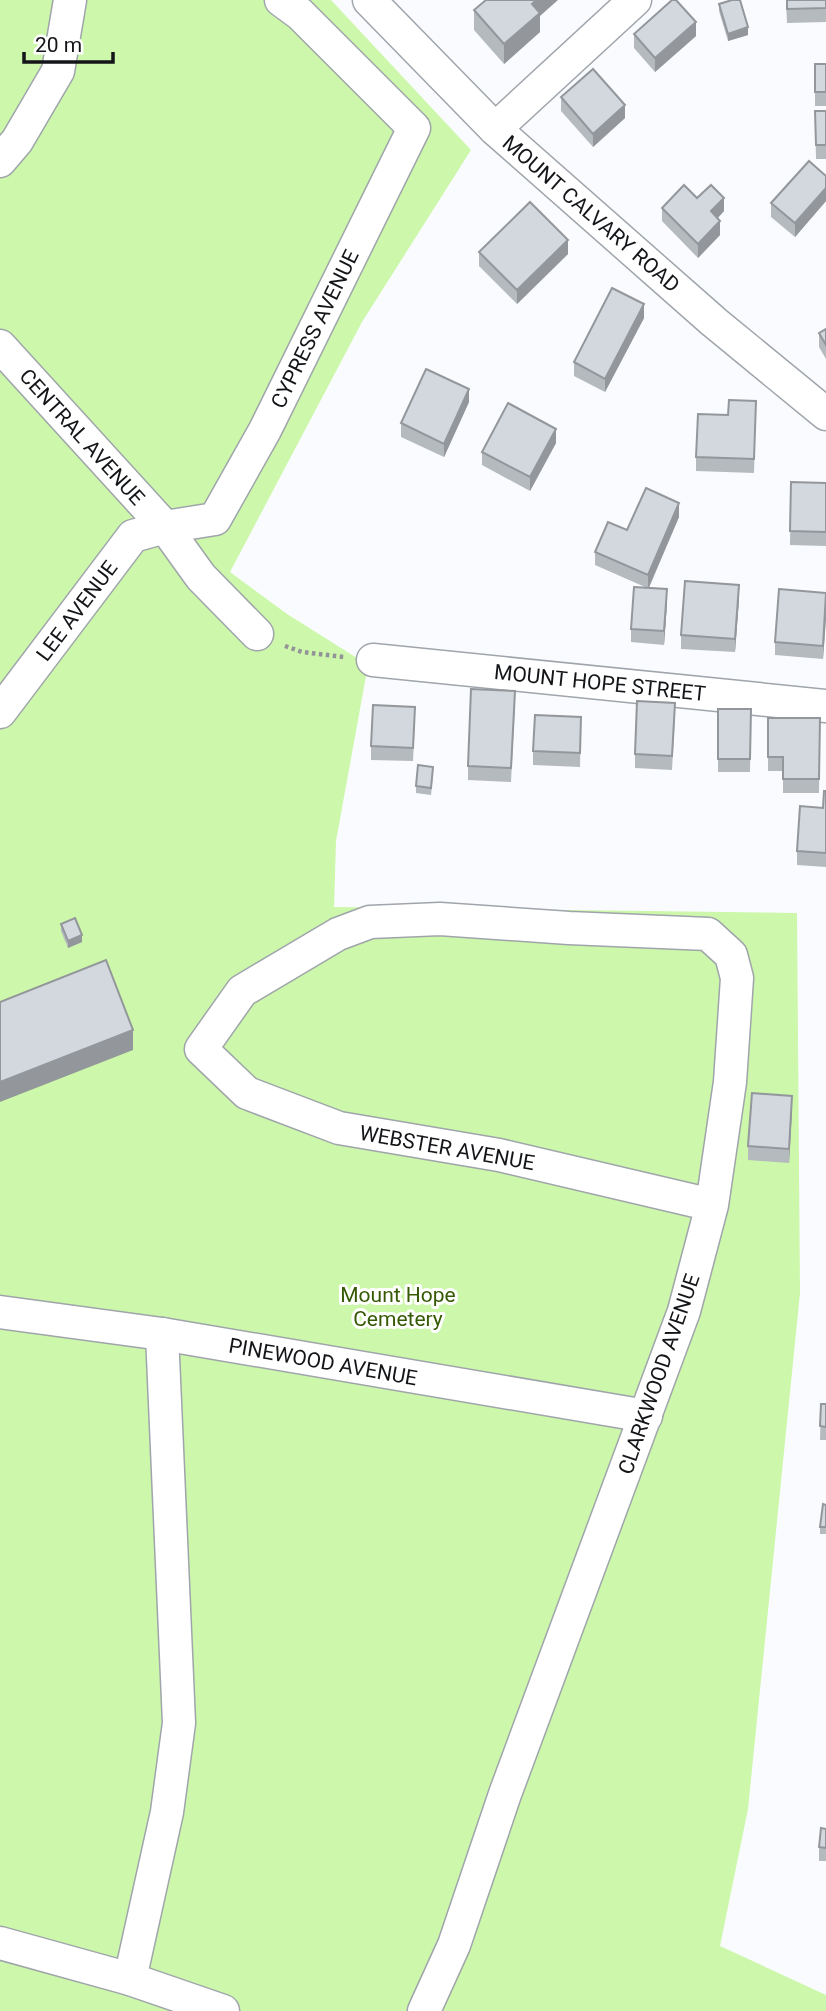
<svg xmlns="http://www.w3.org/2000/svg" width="826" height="2011" font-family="Roboto,sans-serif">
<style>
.green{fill:#cdf7aa}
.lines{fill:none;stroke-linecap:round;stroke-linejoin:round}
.minor-casing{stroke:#9fa5ab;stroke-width:35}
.path{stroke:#929497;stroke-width:4.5;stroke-dasharray:3.5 3.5;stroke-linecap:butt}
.minor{stroke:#fff;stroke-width:32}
.wall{fill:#b5babf}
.shaded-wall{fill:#93979b}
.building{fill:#d2d8de;stroke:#93979b;stroke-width:2}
.labels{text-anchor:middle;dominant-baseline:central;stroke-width:6;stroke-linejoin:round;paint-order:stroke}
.street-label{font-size:21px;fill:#131518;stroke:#fff}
.park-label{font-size:21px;fill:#365904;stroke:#fff}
</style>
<rect width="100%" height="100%" fill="#f9fbfe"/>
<polygon class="green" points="0,0 331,0 471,150 362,322 230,572 287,614 368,665 336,841 334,907 797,913 800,1293 748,1809 720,1946 826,1995 826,2011 0,2011"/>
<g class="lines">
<defs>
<g id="minor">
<polyline points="369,0 495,129 714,322 826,414"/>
<polyline points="495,129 635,0"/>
<polyline points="0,161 17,141 58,71 70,0"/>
<polyline points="0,346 165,527 201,577 257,634"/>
<polyline points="373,660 826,706"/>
<polyline points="0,712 133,536 165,527 215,519 265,430 414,128 300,14 281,0"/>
<polyline points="0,1312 162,1334 646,1416"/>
<polyline points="0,1943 130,1979 223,2011"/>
<polyline points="130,1979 167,1812 179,1723 162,1334"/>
<polyline points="424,2011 454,1945 505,1794 684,1311 712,1205 730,1082 737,978 731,955 708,934 569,928 440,919 370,922 338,934 242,991 201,1049 247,1093 339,1128 499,1155 712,1205"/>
</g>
</defs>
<use href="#minor" class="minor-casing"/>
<polyline class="path" points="285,646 302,652 344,657"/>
<use href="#minor" class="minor"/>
</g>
<g class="wall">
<polygon points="786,0 826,0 826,22 787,23"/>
<polygon points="719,4 748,35 728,41 719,11"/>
<polygon points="474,10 540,16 540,32 504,64 474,30"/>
<polygon points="634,34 696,36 655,72 634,48"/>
<rect x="815" y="64" width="11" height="42"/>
<polygon points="561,97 625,118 593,147 561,111"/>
<polygon points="815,111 826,111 826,159 816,159"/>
<polygon points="826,176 826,201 795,237 771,217 771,203"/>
<polygon points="697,198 724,211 718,218 720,235 698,258 662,221 662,208"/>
<polygon points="479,252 568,254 517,304 479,266"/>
<polygon points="644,318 605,392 574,376 574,362"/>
<polygon points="826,329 826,359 819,347 819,333"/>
<polygon points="756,401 754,473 696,471 696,457 728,415"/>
<polygon points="469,402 444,457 401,437 401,423"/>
<polygon points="556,443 530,491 482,465 482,452"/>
<polygon points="791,482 826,483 826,546 790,545"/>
<polygon points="679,517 649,588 667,603 664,645 631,642 631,629 645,587 595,565 595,552 627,530"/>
<polygon points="826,593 823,659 775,655 775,642"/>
<polygon points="739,599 735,652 681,649 681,635"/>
<polygon points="515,705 511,782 468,780 468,766"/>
<polygon points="718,709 751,709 750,772 718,772"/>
<polygon points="581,717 580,767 533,765 533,751"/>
<polygon points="675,717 672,770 635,768 635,754"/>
<polygon points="768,718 820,718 819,793 783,793 783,771 768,771"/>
<polygon points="415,720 413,761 371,760 371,746"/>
<polygon points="433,774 431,795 416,793 416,786"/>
<polygon points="826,791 826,867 797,865 797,851 823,808"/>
<polygon points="61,924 82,942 68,948 61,931"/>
<polygon points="792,1109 789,1163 748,1160 748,1146"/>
<polygon points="821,1404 826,1404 826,1440 820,1440"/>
<polygon points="826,1505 826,1534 820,1534 820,1527"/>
<polygon points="826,1829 826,1861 819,1861 819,1847"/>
</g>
<g class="shaded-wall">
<polygon points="536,0 558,0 540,16 540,32 504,64 504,44 532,4"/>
<polygon points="696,22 696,36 655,72 655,58"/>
<polygon points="748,27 748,35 728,41 728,34"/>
<polygon points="625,105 625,118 593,147 593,134"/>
<polygon points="826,188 826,201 795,237 795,223"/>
<polygon points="724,198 724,211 711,225 711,211"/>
<polygon points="720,221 720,235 698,258 698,244"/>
<polygon points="568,240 568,254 517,304 517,290"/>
<polygon points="644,304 644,318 605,392 605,379"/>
<polygon points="469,389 469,402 444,457 444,444"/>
<polygon points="556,429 556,443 530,491 530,477"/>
<polygon points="679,503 679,517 648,589 648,575"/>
<polygon points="739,585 739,599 735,652 735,639"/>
<polygon points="667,589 667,603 664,645 664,631"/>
<polygon points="826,605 826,619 823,659 823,646"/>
<polygon points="82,935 82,942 68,948 68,941"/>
<polygon points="133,1030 133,1050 0,1102 0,1082"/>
<polygon points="792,1096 792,1109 789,1163 789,1149"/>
</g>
<g class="building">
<polygon points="486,0 536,0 532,4 540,13 504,44 474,10"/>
<polygon points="672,0 676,0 696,22 655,58 634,34"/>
<polygon points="732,0 740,0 748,27 728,34 719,4"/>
<polygon points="787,0 826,0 826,8 787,9"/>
<rect x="815" y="64" width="11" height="28"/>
<polygon points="593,69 625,105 593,134 561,97"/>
<polygon points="815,111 826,111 826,145 816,145"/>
<polygon points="809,161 826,176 826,188 795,223 771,203"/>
<polygon points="684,185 697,198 711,185 724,198 711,211 720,221 698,244 662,208"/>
<polygon points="530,202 568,240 517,290 479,252"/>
<polygon points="612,288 644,304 605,379 574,362"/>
<polygon points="826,329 826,345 819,333"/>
<polygon points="426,369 469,389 444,444 401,423"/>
<polygon points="729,400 756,401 754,459 696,457 698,414 728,415"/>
<polygon points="508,403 556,429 530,477 482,452"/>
<polygon points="791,482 826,483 826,532 790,531"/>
<polygon points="646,488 679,503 648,575 595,552 608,522 627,530"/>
<polygon points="685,581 739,585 735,639 681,635"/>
<polygon points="634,587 667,589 664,631 631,629"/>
<polygon points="779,589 826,593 823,646 775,642"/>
<polygon points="471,689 515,691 511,768 468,766"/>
<polygon points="637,701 675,703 672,756 635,754"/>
<polygon points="373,705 415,707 413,748 371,746"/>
<polygon points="718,709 751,709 750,759 718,759"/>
<polygon points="535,715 581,717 580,753 533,751"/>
<polygon points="768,718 820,718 819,779 783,779 783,757 768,757"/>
<polygon points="418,765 433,767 431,788 416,786"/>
<polygon points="824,791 826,791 826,853 797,851 800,806 823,808"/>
<polygon points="75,918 82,935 68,941 61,924"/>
<polygon points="106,960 133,1030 0,1082 0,1002"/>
<polygon points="752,1093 792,1096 789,1149 748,1146"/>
<polygon points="821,1404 826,1404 826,1427 820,1426"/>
<polygon points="823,1504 826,1505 826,1527 820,1527"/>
<polygon points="821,1828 826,1829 826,1848 819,1847"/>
</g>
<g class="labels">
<g class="street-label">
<text transform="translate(591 214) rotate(41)">MOUNT CALVARY ROAD</text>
<text transform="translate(315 329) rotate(-64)">CYPRESS AVENUE</text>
<text transform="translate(82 437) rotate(48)">CENTRAL AVENUE</text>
<text transform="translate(77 611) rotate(-53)">LEE AVENUE</text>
<text transform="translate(600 683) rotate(6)">MOUNT HOPE STREET</text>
<text transform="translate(447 1148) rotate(10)">WEBSTER AVENUE</text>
<text transform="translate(323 1362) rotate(10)">PINEWOOD AVENUE</text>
<text transform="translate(659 1374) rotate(-71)">CLARKWOOD AVENUE</text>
</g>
<g class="park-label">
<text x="398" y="1295">Mount Hope<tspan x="398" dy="24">Cemetery</tspan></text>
</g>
</g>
<path d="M24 52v10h89v-10" fill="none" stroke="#131518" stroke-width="3.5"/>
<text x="35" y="52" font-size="21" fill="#131518" stroke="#ffffff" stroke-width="5" paint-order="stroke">20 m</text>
</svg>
